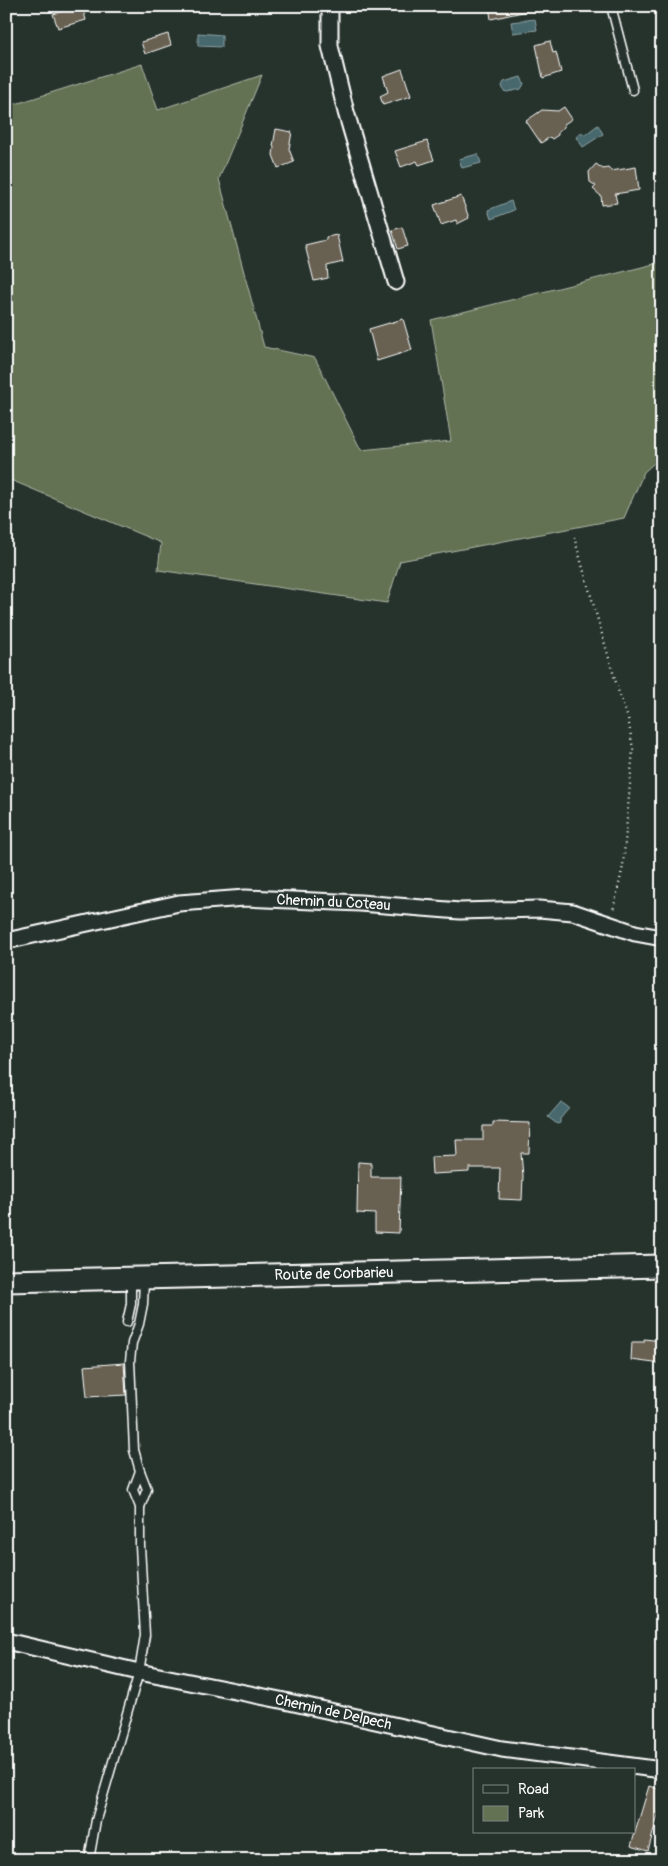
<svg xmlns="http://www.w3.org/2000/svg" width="668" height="1866" font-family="Pangolin,sans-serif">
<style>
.green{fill:#637253;stroke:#b1b8a9}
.water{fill:#46686d;stroke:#90a4a7}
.building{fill:#686051;stroke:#fff}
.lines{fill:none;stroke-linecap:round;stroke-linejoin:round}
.service-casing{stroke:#fff;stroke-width:11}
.minor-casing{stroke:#fff;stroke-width:19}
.secondary-casing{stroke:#fff;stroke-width:25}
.path{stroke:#fff;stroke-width:2.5;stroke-dasharray:1 4;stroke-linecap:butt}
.service{stroke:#26332d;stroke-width:8}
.minor{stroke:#26332d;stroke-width:15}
.secondary{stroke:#26332d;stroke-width:21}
.labels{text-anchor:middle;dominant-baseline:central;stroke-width:4;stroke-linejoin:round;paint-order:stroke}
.street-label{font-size:15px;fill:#fff;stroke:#26332d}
</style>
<rect width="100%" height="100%" fill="#26332d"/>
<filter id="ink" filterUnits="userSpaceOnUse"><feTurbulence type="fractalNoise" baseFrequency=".02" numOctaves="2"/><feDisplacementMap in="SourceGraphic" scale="10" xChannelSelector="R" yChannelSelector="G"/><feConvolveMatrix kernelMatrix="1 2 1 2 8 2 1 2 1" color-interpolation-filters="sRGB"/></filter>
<g filter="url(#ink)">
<polygon class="green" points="142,64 158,110 262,75 219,179 264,347 315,358 361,450 451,441 431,320 662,262 662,456 644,472 624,518 400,561 387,603 158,570 161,543 6,478 6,107"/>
<g class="water">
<polygon points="535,19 537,30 513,33 511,22"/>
<polygon points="198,33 222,35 222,47 198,46"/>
<polygon points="521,77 524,84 521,89 507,92 504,91 502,86 504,82"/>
<polygon points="598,125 603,134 583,147 576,137 581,133 586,134"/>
<polygon points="478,154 481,163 462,168 459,159"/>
<polygon points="511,201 514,210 491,219 488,210"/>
<polygon points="561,1102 569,1108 560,1119 560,1123 557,1124 548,1117"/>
</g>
<g class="building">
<polygon points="65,6 82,6 86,20 58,28 53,14 67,10"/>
<polygon points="489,6 526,6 527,11 491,19"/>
<polygon points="168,34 171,45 145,54 141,42"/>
<polygon points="550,41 553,53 556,52 561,72 543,78 536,45"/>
<polygon points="402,69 411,96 383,105 380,96 388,92 383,76"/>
<polygon points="564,107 572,119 564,124 564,127 558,132 558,135 552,139 550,137 541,143 526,121 542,110 558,111"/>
<polygon points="276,129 292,132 289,149 294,162 278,168 273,155 274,147 273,146"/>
<polygon points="427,141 434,160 419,165 417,161 401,167 395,151"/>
<polygon points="596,164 603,169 608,168 611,171 636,167 639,190 615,194 617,203 602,205 601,196 593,189 596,186 590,182 589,172"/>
<polygon points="461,196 469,218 457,224 456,220 441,225 434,205"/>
<polygon points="402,227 408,246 398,249 392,230"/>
<polygon points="337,235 343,262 327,266 328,278 314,281 305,245 326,240 326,237"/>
<polygon points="403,319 412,350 377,361 369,329"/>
<polygon points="493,1122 530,1123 529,1153 521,1153 523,1176 522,1200 499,1199 500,1168 469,1168 469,1172 432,1174 431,1157 457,1156 456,1140 483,1140 483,1126 493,1126"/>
<polygon points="358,1162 371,1163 371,1177 401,1177 399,1233 375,1232 375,1214 357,1213"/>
<polygon points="644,1339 662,1341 662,1364 631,1360 632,1342 644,1342"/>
<polygon points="124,1363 126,1395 87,1397 84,1366"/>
<polygon points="649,1786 662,1790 662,1808 660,1808 648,1851 631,1846"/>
</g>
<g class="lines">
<defs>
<g id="service">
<polyline points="611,6 633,90"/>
<polyline points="127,1322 131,1304 131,1280"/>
<polyline points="140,1507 147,1489 140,1471"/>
<polyline points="89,1860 96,1820 139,1672 145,1635 140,1546 140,1507 133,1490 140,1471 134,1450 130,1361 132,1343 139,1324 143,1304 144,1280"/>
</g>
<g id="minor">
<polyline points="330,6 330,46 346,112 396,282"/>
<path id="s1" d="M6,941L179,903L245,898L360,903L460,911L539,909L573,912L635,933L662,938"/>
<path id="s2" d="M6,1641L139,1672L280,1700L502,1749L662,1770"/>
</g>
<g id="secondary">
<path id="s3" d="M6,1281L662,1266"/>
</g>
</defs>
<use href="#service" class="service-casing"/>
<use href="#minor" class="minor-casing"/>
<use href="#secondary" class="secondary-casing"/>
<polyline class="path" points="574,537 619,693 628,718 633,749 623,866 613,911"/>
<use href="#service" class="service"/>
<use href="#minor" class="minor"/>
<use href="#secondary" class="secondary"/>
</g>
</g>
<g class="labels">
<g class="street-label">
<text stroke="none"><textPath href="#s1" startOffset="332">Chemin du Coteau</textPath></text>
<text stroke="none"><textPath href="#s3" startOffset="328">Route de Corbarieu</textPath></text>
<text stroke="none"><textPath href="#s2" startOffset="335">Chemin de Delpech</textPath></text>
</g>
</g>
<rect width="668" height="1866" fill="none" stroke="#26332d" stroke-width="25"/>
<rect x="12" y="12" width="643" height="1841" fill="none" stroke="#fff" stroke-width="2" filter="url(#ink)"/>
<rect x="473" y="1768" width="162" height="65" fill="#26332d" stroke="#7d8581"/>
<rect x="483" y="1785" width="25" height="8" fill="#26332d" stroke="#7d8581"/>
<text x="518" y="1794" font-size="15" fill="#ffffff">Road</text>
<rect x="483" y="1806" width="25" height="15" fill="#637253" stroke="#7d8581"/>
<text x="518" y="1818" font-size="15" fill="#ffffff">Park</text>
</svg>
